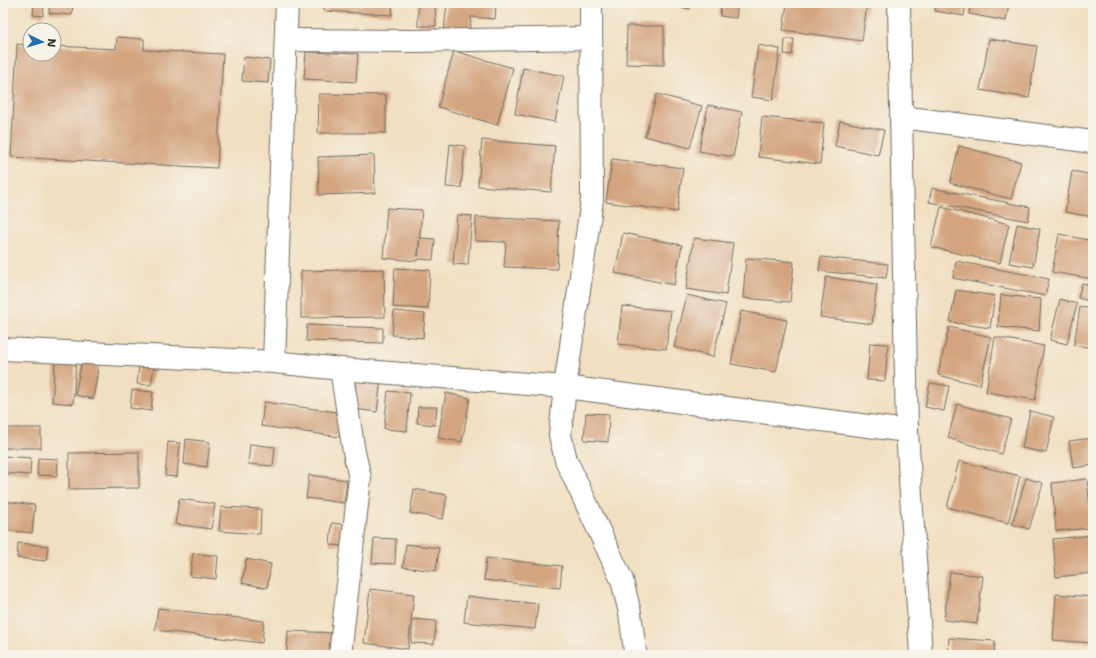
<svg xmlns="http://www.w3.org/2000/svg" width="1096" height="658" font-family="'Shantell Sans',sans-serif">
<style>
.building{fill:#d3a47f}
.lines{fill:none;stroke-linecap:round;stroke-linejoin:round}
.street-casing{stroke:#706a60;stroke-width:24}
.street{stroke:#fff;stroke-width:22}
</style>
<rect width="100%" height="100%" fill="#f7f3e8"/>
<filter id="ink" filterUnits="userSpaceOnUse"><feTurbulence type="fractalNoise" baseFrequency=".025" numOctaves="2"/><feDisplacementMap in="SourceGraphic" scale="8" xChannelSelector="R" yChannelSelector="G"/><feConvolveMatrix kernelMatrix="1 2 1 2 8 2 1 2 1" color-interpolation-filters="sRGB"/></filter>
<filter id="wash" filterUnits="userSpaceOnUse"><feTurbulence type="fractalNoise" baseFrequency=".012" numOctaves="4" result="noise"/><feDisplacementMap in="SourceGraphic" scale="16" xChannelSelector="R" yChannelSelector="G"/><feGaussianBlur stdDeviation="0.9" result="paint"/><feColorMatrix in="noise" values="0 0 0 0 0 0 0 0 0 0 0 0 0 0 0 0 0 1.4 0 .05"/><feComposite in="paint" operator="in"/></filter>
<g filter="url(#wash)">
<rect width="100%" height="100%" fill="#f1dfc1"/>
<g id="blocks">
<g class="building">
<polygon points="34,3 44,3 43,16 33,15"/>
<polygon points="50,3 73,3 72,15 49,13"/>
<polygon points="325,3 393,3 392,15 324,11"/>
<polygon points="418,3 435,3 436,26 418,26"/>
<polygon points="447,3 496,3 495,19 471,17 470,33 444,31"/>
<polygon points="652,3 690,3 690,9"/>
<polygon points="721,3 738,3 736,18 720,16"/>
<polygon points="787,3 867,4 862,41 783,30"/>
<polygon points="937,3 966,3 964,16 935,11"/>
<polygon points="971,3 1009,3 1006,21 969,14"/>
<polygon points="627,26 664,26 664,65 626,64"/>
<polygon points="117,37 144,39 144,50 223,54 217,168 11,157 17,44 30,45 30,54 54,54 54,46 116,49"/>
<polygon points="785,39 794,39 792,55 784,54"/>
<polygon points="989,39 1037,46 1029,98 980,90"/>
<polygon points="758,45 780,49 773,100 751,97"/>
<polygon points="454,51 513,68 497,125 438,107"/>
<polygon points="306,52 358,54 356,82 304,79"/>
<polygon points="244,57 270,60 268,83 242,81"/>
<polygon points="523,68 564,76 555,122 515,114"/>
<polygon points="319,94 386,95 386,133 318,133"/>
<polygon points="657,94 702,106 690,148 645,136"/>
<polygon points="708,105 742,112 733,157 699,151"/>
<polygon points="762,117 824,123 820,164 758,157"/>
<polygon points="840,121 884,130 878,155 835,146"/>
<polygon points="482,140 555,146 551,192 478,186"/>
<polygon points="450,144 465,146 461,188 446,187"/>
<polygon points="959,146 1021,162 1011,199 950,183"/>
<polygon points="374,155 375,193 319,195 318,157"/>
<polygon points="612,159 683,168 677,212 606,202"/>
<polygon points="1072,171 1093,175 1093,217 1065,212"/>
<polygon points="932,188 1030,207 1028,221 929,202"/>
<polygon points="941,207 1009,224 1000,263 931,247"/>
<polygon points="387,208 422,210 418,256 420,238 435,239 433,260 418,259 417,261 383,258"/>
<polygon points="457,215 472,216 468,265 453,264"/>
<polygon points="476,217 559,221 557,269 504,267 506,242 475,241"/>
<polygon points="1017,224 1040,229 1033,267 1009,263"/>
<polygon points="623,233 682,245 674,285 615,273"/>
<polygon points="1059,234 1093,241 1093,279 1052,272"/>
<polygon points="694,238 733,243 726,295 686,289"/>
<polygon points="821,257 888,264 886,278 819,271"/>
<polygon points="746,258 794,262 790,302 743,298"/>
<polygon points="956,261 1049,279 1045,296 953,278"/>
<polygon points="395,268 430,270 428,309 393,307"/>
<polygon points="384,269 385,317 301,318 301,271"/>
<polygon points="826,277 877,284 872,324 820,317"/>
<polygon points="1082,283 1093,286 1093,302 1078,298"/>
<polygon points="956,290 995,296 990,328 950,322"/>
<polygon points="687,295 726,304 713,357 674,347"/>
<polygon points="1001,295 1041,299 1039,331 998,327"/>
<polygon points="1060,299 1077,304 1067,344 1050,340"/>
<polygon points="622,306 671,311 666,349 618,344"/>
<polygon points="1080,307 1093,309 1093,348 1074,345"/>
<polygon points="394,311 425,314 423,338 392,335"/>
<polygon points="741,311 787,320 776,372 731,364"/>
<polygon points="307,325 383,328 383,343 306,341"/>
<polygon points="949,327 991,337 980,385 938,375"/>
<polygon points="995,337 1044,346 1035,400 986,392"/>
<polygon points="870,343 888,344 885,381 867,380"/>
<polygon points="55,360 76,361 73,404 52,402"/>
<polygon points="82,360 99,363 93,399 75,395"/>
<polygon points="139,365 154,367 151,385 137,384"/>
<polygon points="357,376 381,379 377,412 353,409"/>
<polygon points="930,383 949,386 944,411 925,407"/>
<polygon points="132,390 153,392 151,411 130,408"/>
<polygon points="388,391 410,393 407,431 384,429"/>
<polygon points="446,393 470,398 462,442 438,438"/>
<polygon points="264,402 344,413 341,437 261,426"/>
<polygon points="957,404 1011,419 1001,454 948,438"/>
<polygon points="418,407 437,407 435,425 417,423"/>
<polygon points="1030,411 1054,417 1046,453 1022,448"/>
<polygon points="586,413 609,414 608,442 584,440"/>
<rect x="3" y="428" width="38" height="20"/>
<polygon points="1093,438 1093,465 1073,468 1069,441"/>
<polygon points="186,439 210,442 207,467 184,464"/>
<polygon points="168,442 180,443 177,477 165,476"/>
<polygon points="250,444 275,447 273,466 248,464"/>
<polygon points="139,452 139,488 69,489 69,453"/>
<polygon points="4,456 31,458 30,475 3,473"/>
<polygon points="38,458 58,459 57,476 37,475"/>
<polygon points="959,461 1020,476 1008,523 947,507"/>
<polygon points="309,475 347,480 344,503 306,498"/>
<polygon points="1026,478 1043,483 1029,529 1012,524"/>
<polygon points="1087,479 1092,528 1056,531 1052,483"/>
<polygon points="414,489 447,495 443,519 410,513"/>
<polygon points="179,499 215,504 211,529 175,524"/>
<polygon points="3,501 35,505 32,533 3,530"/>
<polygon points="221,507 261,509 260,534 219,531"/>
<polygon points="332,523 350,525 348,546 330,545"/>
<polygon points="1093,535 1093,573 1056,577 1053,539"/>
<polygon points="374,538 396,539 395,564 372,563"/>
<polygon points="18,543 48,546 46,561 17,558"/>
<polygon points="406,544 439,548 436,571 403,567"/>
<polygon points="193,553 218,556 216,579 190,576"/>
<polygon points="486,558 562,566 560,588 484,580"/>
<polygon points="246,559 271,564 267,588 242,583"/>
<polygon points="950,572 983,576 977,624 944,620"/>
<polygon points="370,589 414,594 408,649 364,643"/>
<polygon points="1056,594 1093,597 1091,643 1053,640"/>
<polygon points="467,596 538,604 535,629 464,622"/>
<polygon points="158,608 264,621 262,643 155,630"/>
<polygon points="413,619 436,621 434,644 411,643"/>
<polygon points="288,631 335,633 333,655 287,655"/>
<polygon points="949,638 995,641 994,655 948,655"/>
</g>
</g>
</g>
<g filter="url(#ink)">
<use href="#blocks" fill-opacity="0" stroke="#706a60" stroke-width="1"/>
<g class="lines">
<defs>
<g id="street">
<polyline points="591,3 592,200 565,387 560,435 566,460 622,580 630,613 635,651 634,655"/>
<polyline points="899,3 907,431 921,655"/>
<polyline points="286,40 411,41 591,38"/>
<polyline points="902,117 1093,142"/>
<polyline points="3,349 274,362 341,369 565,387 907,431"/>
<polyline points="274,362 287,3"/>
<polyline points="340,655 360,478 354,452 341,369"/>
</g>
</defs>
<use href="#street" class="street-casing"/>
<use href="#street" class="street"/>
</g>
</g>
<rect width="1096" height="658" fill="none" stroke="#f7f3e8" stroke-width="16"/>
<g transform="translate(42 42) rotate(95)"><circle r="19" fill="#f7f3e8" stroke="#a5a39c"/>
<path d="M0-3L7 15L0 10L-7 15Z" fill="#1f6fb2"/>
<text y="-6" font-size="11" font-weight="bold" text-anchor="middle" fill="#2b2b2b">N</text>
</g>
</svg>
